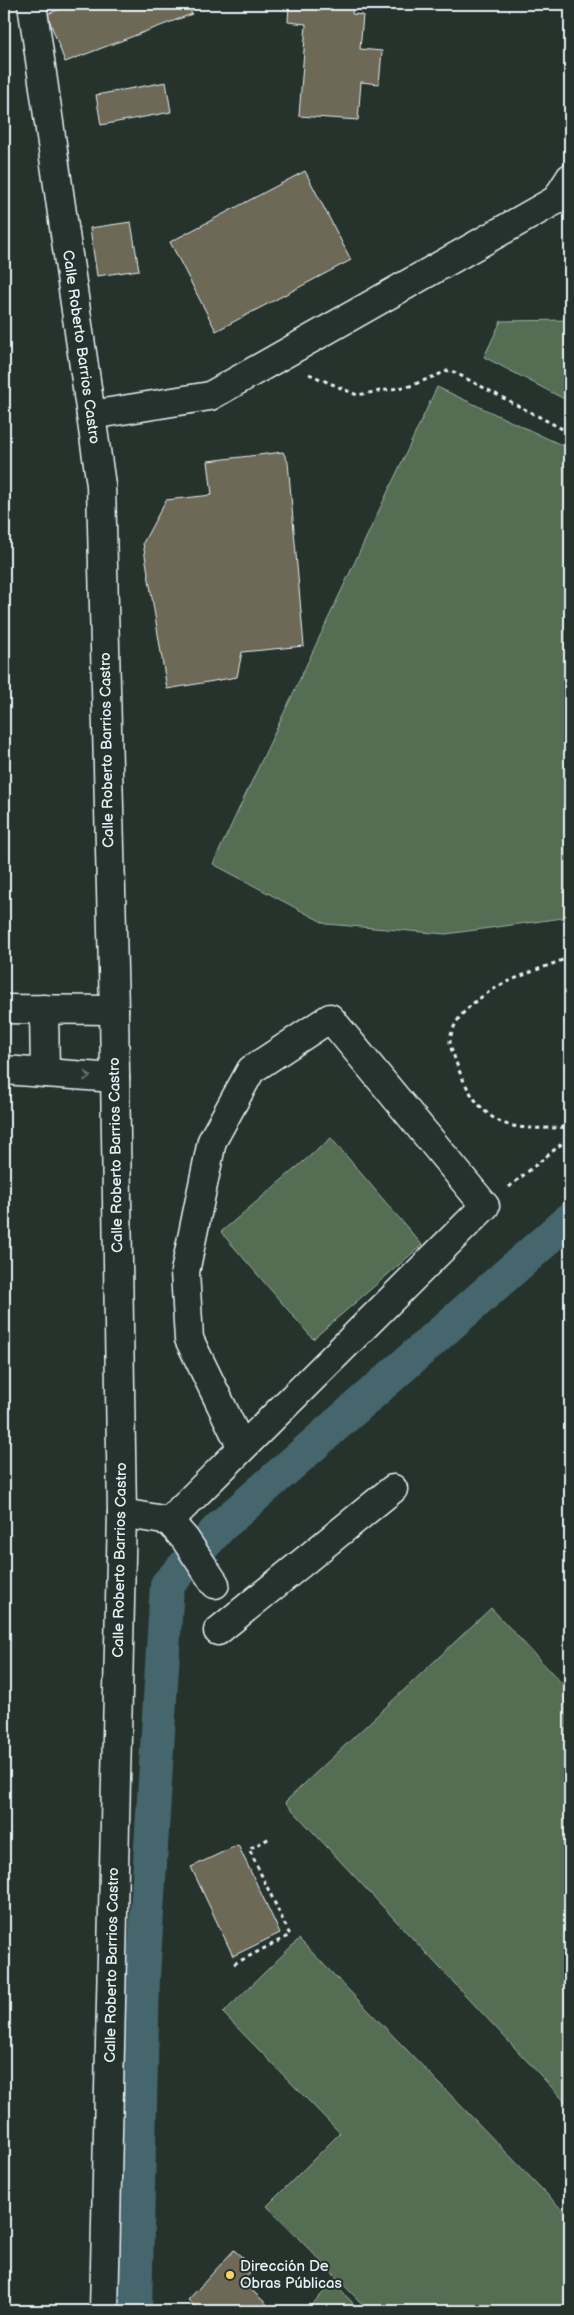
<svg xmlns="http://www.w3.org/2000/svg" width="574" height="2315" font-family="'Balsamiq Sans',sans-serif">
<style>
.green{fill:#556d52;stroke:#9eafa5}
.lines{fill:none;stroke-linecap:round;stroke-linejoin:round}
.canal{stroke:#45666c;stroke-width:34}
.building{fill:#6d6956;stroke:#e8f1f8}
.minor-casing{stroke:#e8f1f8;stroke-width:31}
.path{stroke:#e8f1f8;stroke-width:3;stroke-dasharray:4 4;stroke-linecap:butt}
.minor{stroke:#26332d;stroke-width:28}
.oneway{stroke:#6a7674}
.poi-dot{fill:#ffd166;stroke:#26332d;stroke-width:2}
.labels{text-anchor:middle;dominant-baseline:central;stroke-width:4;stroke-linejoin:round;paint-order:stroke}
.street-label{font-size:15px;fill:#e8f1f8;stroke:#26332d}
.poi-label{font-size:15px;fill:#e8f1f8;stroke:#26332d;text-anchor:start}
</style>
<rect width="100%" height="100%" fill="#26332d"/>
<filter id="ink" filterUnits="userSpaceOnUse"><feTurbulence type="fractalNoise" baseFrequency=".02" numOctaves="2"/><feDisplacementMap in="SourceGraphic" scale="10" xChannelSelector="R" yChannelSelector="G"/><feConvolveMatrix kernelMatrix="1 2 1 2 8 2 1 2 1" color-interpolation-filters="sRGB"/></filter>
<g filter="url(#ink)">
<g class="green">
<polygon points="570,320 570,402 484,357 501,321"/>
<polygon points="437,387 570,449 570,917 446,934 326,924 213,864"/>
<polygon points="331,1138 422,1245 313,1339 221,1232"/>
<polygon points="491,1608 570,1692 570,2107 285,1802"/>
<polygon points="299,1939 570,2218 570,2311 369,2311 267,2206 340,2133 223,2013"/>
<polygon points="333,2283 361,2311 305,2311"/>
</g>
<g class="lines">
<polyline class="canal" points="135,2311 143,1977 167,1585 220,1527 570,1219"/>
</g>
<g class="building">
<polygon points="74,4 188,4 192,14 65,62 47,14"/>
<polygon points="289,4 353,4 352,14 363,15 360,49 382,51 379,84 361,82 358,120 299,116 306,24 288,22"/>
<polygon points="166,82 171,112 101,125 96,95"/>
<polygon points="305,171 351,260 216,331 170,242"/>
<polygon points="131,222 139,270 97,276 90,228"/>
<polygon points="283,452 288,462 304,646 242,652 237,677 167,689 143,543 166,500 212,495 208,461"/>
<polygon points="238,1845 280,1933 233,1956 191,1867"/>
<polygon points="234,2250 254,2268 242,2281 274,2311 200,2311 188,2300"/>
</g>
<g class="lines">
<defs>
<g id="minor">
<polyline points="32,4 101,485 114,1010 122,1513 104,2311"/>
<polyline points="91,415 210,396 556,200 570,178"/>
<polyline points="4,1009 114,1010"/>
<polyline points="44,1009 45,1073"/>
<polyline points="4,1070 115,1078"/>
<polyline points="122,1513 169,1521 485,1206 330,1018 251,1070 212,1141 185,1272 189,1339 242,1448"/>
<polyline points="169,1521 185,1539 215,1584"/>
<polyline points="218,1631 393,1489"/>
</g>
</defs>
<use href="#minor" class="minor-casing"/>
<g class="path">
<polyline points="309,374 357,395 410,386 450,370 570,433"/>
<path d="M570,957C534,972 493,982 465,1011C458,1018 451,1030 450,1041C450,1046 452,1051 454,1056C462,1082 479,1117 509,1125C528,1130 551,1128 570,1127"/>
<polyline points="509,1187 570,1137"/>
<polyline points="234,1964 290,1935 249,1849 270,1838"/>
</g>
<use href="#minor" class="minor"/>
</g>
<defs><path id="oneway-chevron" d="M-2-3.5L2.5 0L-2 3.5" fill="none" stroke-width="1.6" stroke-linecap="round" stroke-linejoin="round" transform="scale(1.25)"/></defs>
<use class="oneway" href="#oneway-chevron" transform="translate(87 1076) rotate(4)"/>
</g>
<circle class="poi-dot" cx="230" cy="2275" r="5"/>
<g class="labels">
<g class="street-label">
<text transform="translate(81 347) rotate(82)">Calle Roberto Barrios Castro</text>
<text transform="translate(107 750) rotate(-91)">Calle Roberto Barrios Castro</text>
<text transform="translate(116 1155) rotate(-91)">Calle Roberto Barrios Castro</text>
<text transform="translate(120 1560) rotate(-89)">Calle Roberto Barrios Castro</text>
<text transform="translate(112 1965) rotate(-89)">Calle Roberto Barrios Castro</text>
</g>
<g class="poi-label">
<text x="240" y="2266">Dirección De<tspan x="240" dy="17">Obras Públicas</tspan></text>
</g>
</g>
<rect width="574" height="2315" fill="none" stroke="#26332d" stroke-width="20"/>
<rect x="10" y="10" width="554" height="2295" fill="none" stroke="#e8f1f8" stroke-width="2" filter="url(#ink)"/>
</svg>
